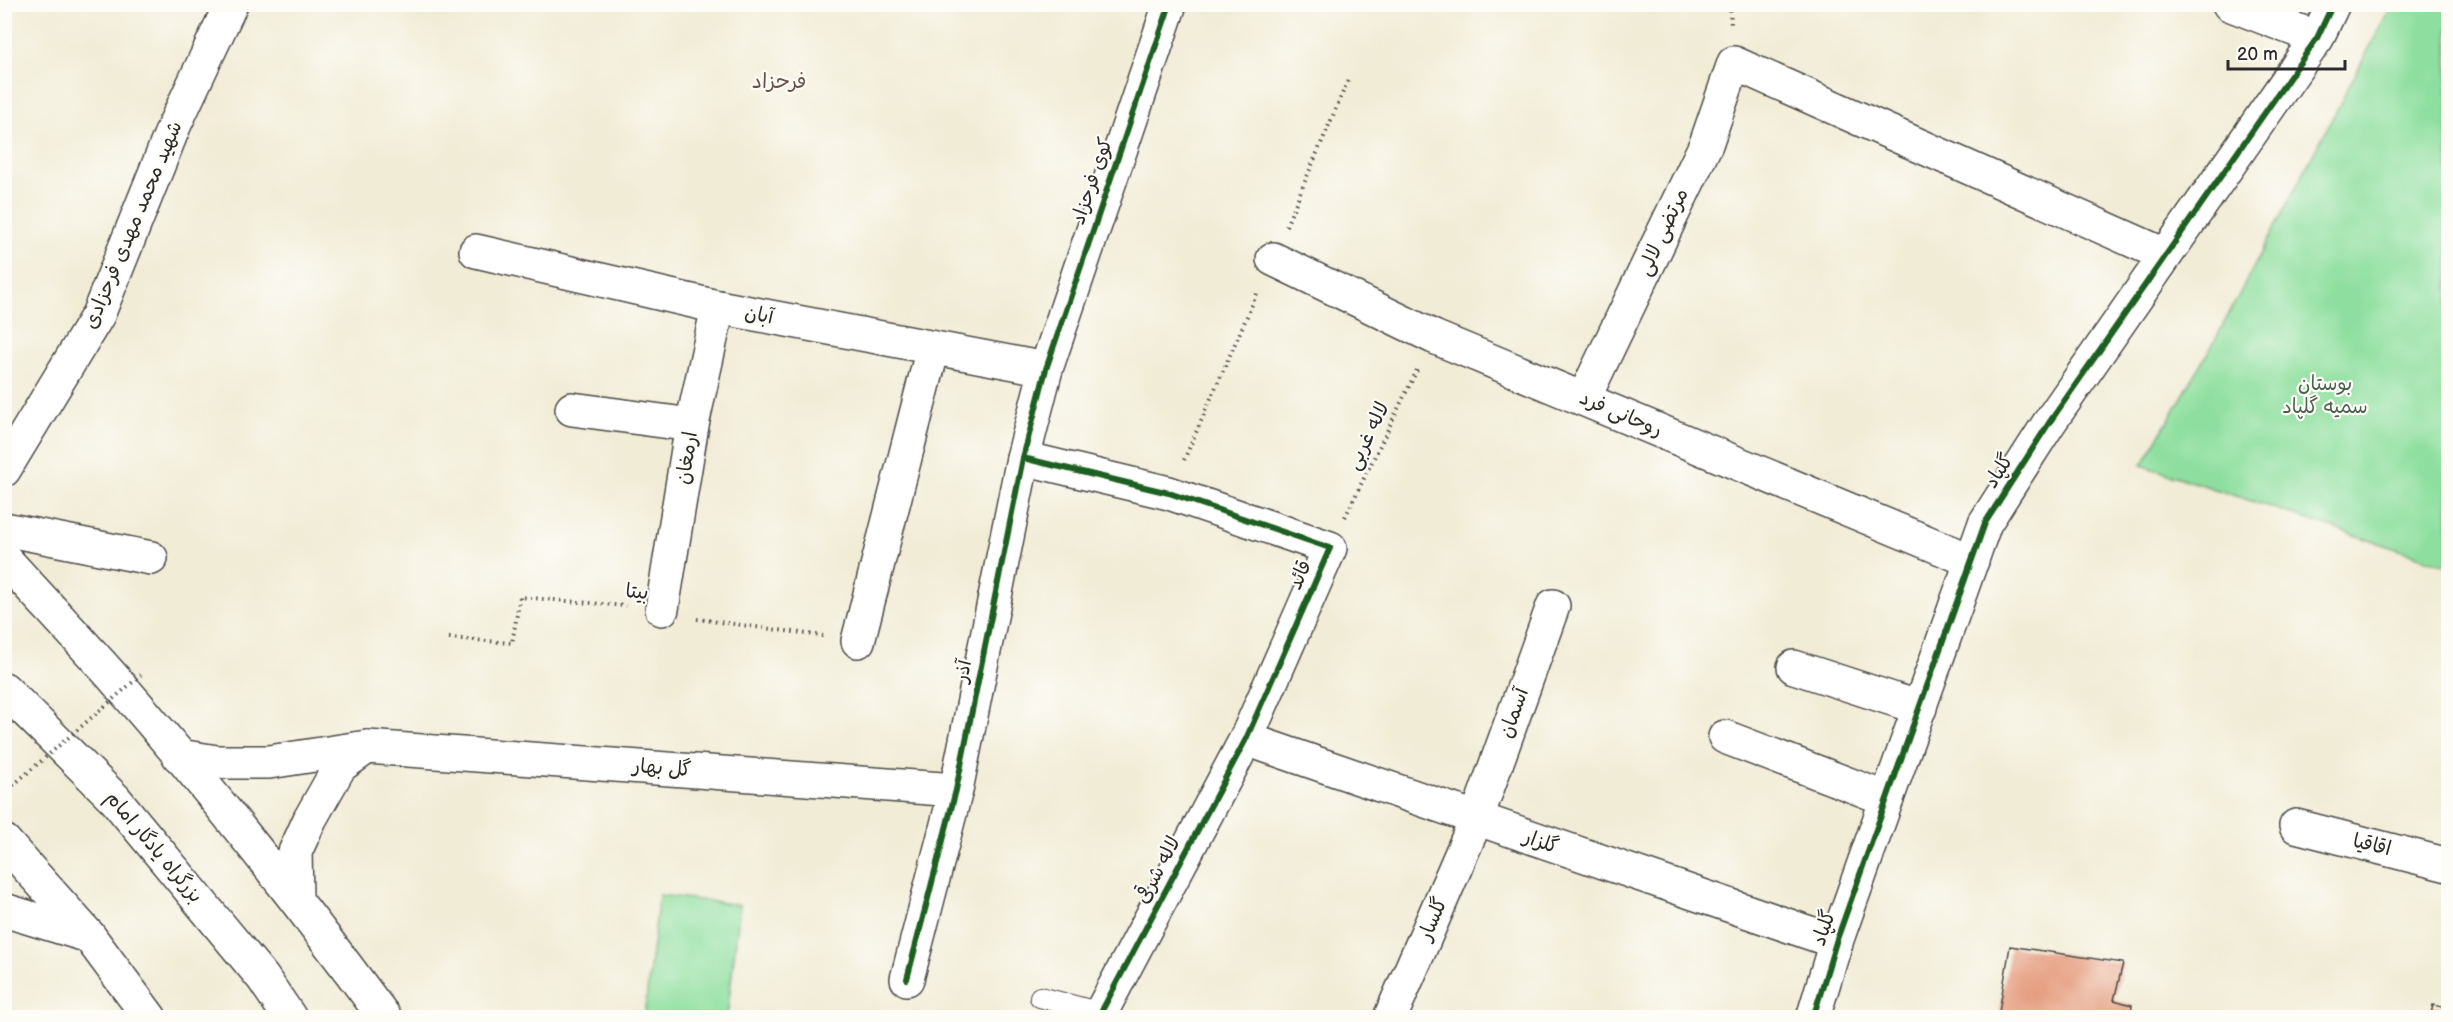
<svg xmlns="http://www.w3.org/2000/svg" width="2453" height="1022" font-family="'Balsamiq Sans','Playpen Sans Arabic',sans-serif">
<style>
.green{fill:#8edf9f;stroke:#5c8565;stroke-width:1.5}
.building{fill:#e59e80}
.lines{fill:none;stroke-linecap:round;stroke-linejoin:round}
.lane-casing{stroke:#494845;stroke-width:22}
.street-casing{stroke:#494845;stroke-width:36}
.secondary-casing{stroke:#494845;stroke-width:36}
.highway-casing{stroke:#494845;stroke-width:36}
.path{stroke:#494845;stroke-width:4;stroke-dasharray:1.5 4.5;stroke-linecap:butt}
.lane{stroke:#fff;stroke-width:20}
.street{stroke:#fff;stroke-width:33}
.secondary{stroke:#fff;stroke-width:33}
.highway{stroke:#fff;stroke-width:33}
.path-bridge{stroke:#494845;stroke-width:4;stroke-dasharray:1.5 4.5;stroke-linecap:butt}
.cycleway-casing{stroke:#fdfcf7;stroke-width:10}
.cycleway{stroke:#1b5e20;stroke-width:6}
.labels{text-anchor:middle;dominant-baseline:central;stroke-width:4.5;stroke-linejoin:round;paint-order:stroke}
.street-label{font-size:20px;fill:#2b2b2b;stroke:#fdfcf7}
.park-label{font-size:20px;fill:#49614e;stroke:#fdfcf7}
.neighbourhood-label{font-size:21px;fill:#6c5349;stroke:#fdfcf7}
</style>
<rect width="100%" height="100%" fill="#fdfcf7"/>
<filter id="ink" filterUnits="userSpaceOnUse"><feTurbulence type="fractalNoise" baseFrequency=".0167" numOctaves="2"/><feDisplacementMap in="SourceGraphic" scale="12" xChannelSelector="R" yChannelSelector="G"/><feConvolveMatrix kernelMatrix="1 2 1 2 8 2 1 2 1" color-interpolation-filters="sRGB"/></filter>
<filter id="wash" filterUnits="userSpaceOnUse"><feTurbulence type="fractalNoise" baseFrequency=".008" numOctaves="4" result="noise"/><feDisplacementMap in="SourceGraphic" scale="24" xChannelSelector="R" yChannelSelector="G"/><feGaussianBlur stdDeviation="1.35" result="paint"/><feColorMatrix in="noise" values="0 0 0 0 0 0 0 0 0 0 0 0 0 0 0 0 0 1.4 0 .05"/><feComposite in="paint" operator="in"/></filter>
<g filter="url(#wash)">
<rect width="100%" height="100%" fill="#f1ecd6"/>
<g class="green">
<polygon points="2392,5 2448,5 2448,566 2142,465 2212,346"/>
<polygon points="659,895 740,905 727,1017 644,1017"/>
</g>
<g id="blocks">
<g class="building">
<polygon points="2010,946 2123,963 2114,1000 2132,1005 2130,1018 1998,1018"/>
<polygon points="2433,1005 2448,1008 2448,1018 2430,1018"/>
</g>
</g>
</g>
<g filter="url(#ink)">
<use href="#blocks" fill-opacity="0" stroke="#494845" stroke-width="1.5"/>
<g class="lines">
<defs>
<polyline id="lane" points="1040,997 1101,1013"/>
<g id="street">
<polyline points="2229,4 2317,38"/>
<polyline points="476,251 718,307 1046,369"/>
<polyline points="1273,259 1434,337 1972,561"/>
<polyline points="1584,398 1706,144 1734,63 2165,255"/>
<polyline points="572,409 692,425"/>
<polyline points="1023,458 1169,493 1330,548 1246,739 1098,1018"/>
<polyline points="4,529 151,558"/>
<polyline points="662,609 692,425 718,307"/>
<polyline points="858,641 933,348"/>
<polyline points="1794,667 1920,708"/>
<polyline points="1725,737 1887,799"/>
<polyline points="1246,739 1836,942"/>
<polyline points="179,756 217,762 269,762 367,747 956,790"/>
<polyline points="2296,826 2448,865"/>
<polyline points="296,898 295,852 310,819 340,766 367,747"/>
<polyline points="907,979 956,790 1023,458 1046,369 1170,4"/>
<polyline points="1390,1018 1476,820 1553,606"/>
<polyline points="1813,1018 1836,942 1985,523 2049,423 2317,38 2333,4"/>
</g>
<g id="secondary">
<polyline points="4,470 98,315 174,126 231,4"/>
<path d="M4,558C42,600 81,641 118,683C212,791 300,903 385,1018"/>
<polyline points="4,910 89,936"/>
</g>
<g id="highway">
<polyline points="4,689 115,799 263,978 290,1018"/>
<polyline points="4,841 89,936 150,1018"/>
</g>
</defs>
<use href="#lane" class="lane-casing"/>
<use href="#street" class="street-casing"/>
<use href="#secondary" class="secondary-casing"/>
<use href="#highway" class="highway-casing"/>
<g class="path">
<polyline points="1730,4 1731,26"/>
<polyline points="1286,226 1349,78"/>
<polyline points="1184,460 1258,291"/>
<polyline points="1345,517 1417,370"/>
<polyline points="697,619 823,636"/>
<polyline points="449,638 512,643 520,597 626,606"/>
</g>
<use href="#lane" class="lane"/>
<use href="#street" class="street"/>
<use href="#secondary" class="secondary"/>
<use href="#highway" class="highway"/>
<polyline class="path-bridge" points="4,793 141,675"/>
<defs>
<g id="cycleway">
<polyline points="1023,458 1169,493 1330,548 1246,739 1098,1018"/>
<polyline points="907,979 956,790 1023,458 1046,369 1170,4"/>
<polyline points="1813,1018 1836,942 1985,523 2049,423 2317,38 2333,4"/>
</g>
</defs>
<use href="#cycleway" class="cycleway-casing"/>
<use href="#cycleway" class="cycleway"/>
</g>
</g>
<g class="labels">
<g class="street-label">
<text transform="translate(1092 181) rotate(-71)">کوی فرحزاد</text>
<text transform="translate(133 225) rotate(-67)">شهید محمد مهدی فرحزادی</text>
<text transform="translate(1663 232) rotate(-65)">مرتضی لالی</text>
<text transform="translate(759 315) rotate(11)">آبان</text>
<text transform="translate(1621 414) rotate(23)">روحانی فرد</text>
<text transform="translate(1368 436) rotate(-64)">لاله غربی</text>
<text transform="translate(687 458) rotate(-81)">ارمغان</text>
<text transform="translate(1999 471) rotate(-57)">گلپاد</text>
<text transform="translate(1300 575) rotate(-66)">قائد</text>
<text transform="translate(637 592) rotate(5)">بیتا</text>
<text transform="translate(963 671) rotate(-78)">آذر</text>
<text transform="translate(1514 713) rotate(-70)">آسمان</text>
<text transform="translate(662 768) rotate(4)">گل بهار</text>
<text transform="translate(1541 842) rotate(19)">گلزار</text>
<text transform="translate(2372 845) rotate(14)">اقاقیا</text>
<text transform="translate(154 847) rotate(50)">بزرگراه یادگار امام</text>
<text transform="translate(1158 870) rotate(-62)">لاله شرقی</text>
<text transform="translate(1433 919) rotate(-67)">گلسار</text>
<text transform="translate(1824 928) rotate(-71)">گلپاد</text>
</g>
<g class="park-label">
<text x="2325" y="384">بوستان<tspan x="2325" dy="23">سمیه گلپاد</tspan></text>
</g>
<g class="neighbourhood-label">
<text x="779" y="81">فرحزاد</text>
</g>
</g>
<rect width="2453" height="1022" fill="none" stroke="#fdfcf7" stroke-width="24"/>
<path d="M2228 60v9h117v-9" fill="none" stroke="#2b2b2b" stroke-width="3"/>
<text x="2237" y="60" font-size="18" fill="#2b2b2b" stroke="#fdfcf7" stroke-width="4.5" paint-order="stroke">20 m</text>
</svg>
